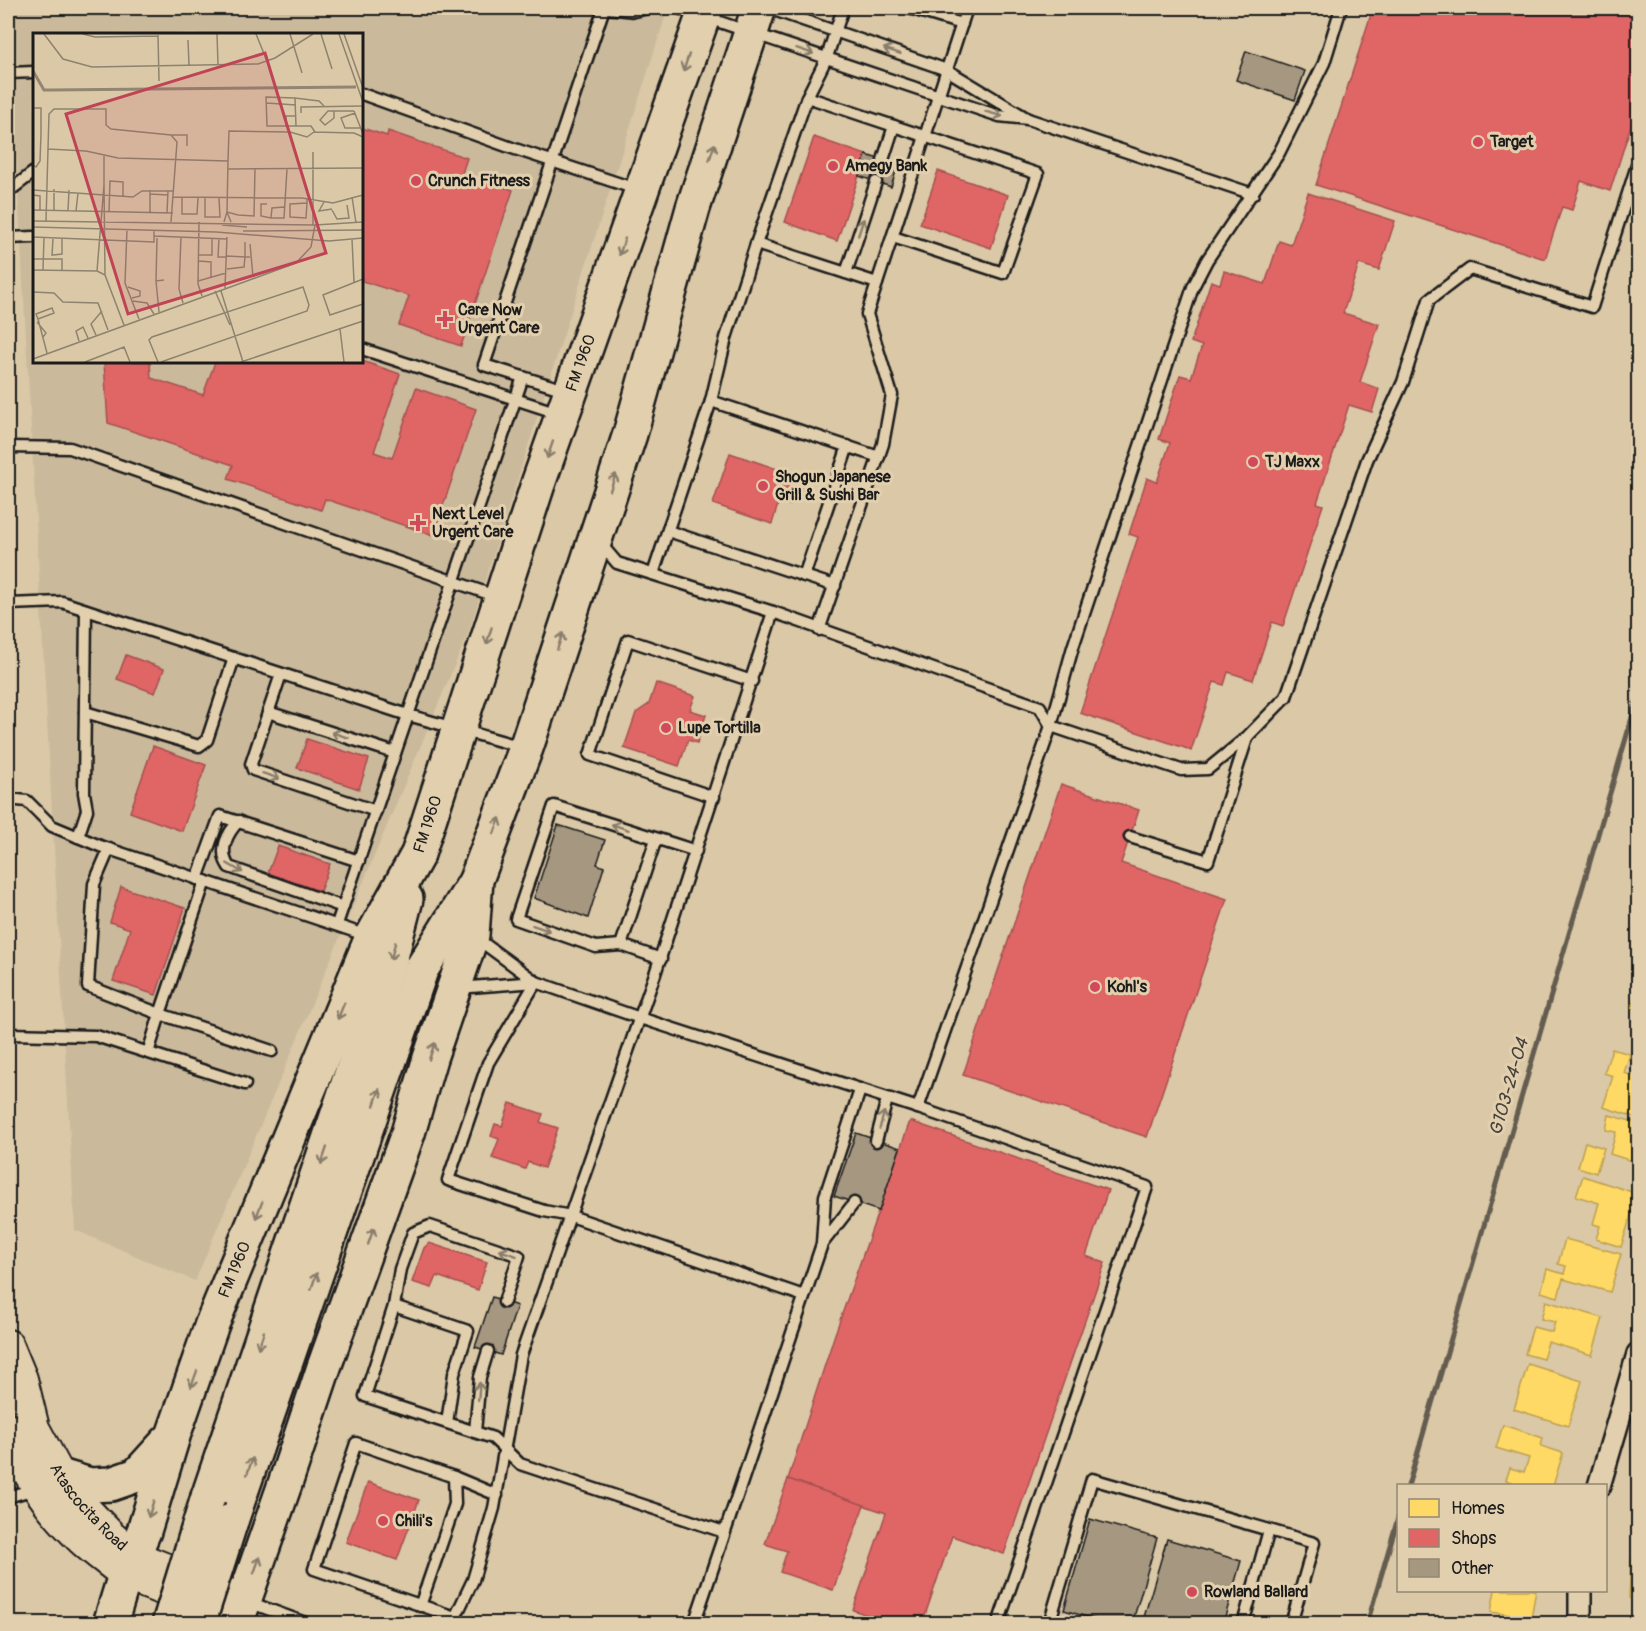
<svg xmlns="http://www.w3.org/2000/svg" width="1646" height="1631" font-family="Pangolin,sans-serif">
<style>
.built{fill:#cab99b;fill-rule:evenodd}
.homes{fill:#ffd966;stroke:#bba050;stroke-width:1.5}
.shops{fill:#e06666;stroke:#a55050;stroke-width:1.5}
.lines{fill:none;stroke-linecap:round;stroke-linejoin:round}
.stream{stroke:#635b50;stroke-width:5}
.building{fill:#a59780;stroke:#1c1c1c;stroke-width:1.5}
.lane-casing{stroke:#1c1c1c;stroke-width:15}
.street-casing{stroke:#1c1c1c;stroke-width:26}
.secondary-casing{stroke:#1c1c1c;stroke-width:34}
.primary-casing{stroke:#1c1c1c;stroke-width:38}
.lane{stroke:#e2cfad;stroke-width:10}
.street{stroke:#e2cfad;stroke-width:21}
.secondary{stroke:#e2cfad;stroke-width:30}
.primary{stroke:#e2cfad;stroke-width:33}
.primary-bridge-casing{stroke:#1c1c1c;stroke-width:38;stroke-linecap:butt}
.primary-bridge{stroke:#e2cfad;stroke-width:33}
.oneway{stroke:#897e6c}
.poi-dot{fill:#d1495b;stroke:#e2cfad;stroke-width:2}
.labels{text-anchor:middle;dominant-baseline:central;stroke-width:6;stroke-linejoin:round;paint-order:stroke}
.poi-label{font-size:16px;font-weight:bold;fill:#1c1c1c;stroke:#e2cfad;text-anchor:start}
.street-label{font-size:16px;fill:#1c1c1c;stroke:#e2cfad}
.water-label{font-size:18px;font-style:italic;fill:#45413a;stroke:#e2cfad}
.inset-river{fill:none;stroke:#928572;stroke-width:3}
.inset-road{fill:none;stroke:#8e836f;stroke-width:1.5}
.view{fill:#bf4455;fill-opacity:0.15;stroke:#bf4455;stroke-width:3}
.inset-edge{fill:none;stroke:#1c1c1c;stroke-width:3}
</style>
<rect width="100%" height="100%" fill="#dac8a7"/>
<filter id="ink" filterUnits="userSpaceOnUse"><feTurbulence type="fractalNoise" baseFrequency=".0167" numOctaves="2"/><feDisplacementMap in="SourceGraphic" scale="12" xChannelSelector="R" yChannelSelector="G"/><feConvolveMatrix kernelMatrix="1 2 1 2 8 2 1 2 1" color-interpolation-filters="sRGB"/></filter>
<g filter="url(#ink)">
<path class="built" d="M8,8H668L469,631L195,1281L75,1230ZM34,34H362V362H34Z"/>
<g class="homes">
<polygon points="1637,992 1638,993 1638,1010 1632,1008"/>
<polygon points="1612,1049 1630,1054 1624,1073 1638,1077 1638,1118 1603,1107 1613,1076 1604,1073"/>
<polygon points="1609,1115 1638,1123 1638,1163 1610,1154 1616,1132 1606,1130"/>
<polygon points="1585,1142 1604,1148 1596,1173 1578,1167"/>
<polygon points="1583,1176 1638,1194 1621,1247 1596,1239 1600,1226 1593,1224 1599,1203 1576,1196"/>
<polygon points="1565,1239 1621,1254 1610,1292 1563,1279 1558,1297 1541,1292 1547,1269 1564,1274 1566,1266 1558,1264"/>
<polygon points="1546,1301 1603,1318 1592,1355 1548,1342 1543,1359 1525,1354 1533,1327 1552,1332 1555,1322 1541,1319"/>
<polygon points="1528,1364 1582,1381 1568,1426 1514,1409"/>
<polygon points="1503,1425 1543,1438 1541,1446 1563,1453 1553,1486 1523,1486 1506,1480 1510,1468 1524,1472 1529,1458 1496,1448"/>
<polygon points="1631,1560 1638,1560 1638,1599 1629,1598"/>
<polygon points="1495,1590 1536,1590 1531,1618 1491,1612"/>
</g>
<g class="shops">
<polygon points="1373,8 1638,8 1638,103 1610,191 1581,181 1572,210 1562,207 1545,259 1316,185"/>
<polygon points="362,128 387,136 388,131 467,158 462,173 513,190 461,346 399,325 409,296 362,281"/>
<polygon points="814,137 866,155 837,241 785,222"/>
<polygon points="938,171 1008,195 991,248 920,224"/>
<polygon points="1308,193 1395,221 1379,270 1359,264 1343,313 1379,324 1360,382 1379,389 1372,412 1349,405 1317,503 1323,505 1283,626 1272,622 1253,680 1228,672 1224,685 1214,682 1191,751 1185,748 1080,713 1138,537 1129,534 1147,478 1157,482 1170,443 1159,439 1180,375 1191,378 1202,346 1191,342 1211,281 1220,284 1224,271 1265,284 1279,241 1291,245"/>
<polygon points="362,361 400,374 374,452 392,458 416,388 476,409 433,535 325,499 321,510 228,479 233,465 108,423 104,362 150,362 151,378 203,395 215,362"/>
<polygon points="730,453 810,480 804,495 794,491 790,505 779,501 772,524 713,504"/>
<polygon points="126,655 164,669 155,693 117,679"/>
<polygon points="656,683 695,696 690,710 706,715 697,743 688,740 679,766 624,748 636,713 649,704"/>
<polygon points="307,739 369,759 359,789 297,768"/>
<polygon points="153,746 206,765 182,831 130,812"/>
<polygon points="1061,784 1139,810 1121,863 1227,899 1147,1137 963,1075"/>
<polygon points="278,846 330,864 320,891 268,873"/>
<polygon points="121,887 185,908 156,995 113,981 130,929 110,922"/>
<polygon points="510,1103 543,1114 540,1122 558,1128 544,1168 528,1162 525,1169 492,1158 499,1139 491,1136 495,1124 502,1126"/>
<polygon points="910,1121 1108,1190 1086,1256 1105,1263 1004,1554 952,1536 922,1624 893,1624 853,1610 886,1513 788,1479 834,1337"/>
<polygon points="429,1243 487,1262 478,1290 437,1276 432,1288 412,1282 424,1248"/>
<polygon points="788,1479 864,1505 833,1590 780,1572 787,1551 765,1544"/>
<polygon points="368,1482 419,1500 397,1560 346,1542"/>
</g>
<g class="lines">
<g class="stream">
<polyline points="1408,1486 1638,697"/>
<polyline points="1367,1624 1398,1518"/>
</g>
</g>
<g class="building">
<polygon points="1246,51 1305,71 1295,100 1236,80"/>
<polygon points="866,155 898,165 891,187 859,176"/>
<polygon points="558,825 605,840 597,864 604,867 588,918 534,898"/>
<polygon points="856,1133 900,1148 879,1211 834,1196"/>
<polygon points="492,1297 517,1306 501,1355 475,1347"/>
<polygon points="1090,1519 1157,1538 1132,1624 1110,1624 1064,1610"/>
<polygon points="1167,1539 1241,1561 1223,1624 1142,1624"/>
</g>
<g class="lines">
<defs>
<g id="lane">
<polyline points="607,8 635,11 648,8"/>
<polyline points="678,8 975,108 999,116 1028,119 947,70 768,8"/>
<polyline points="909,8 962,24"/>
<polyline points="8,73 34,72"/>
<polyline points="362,94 512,148 639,190"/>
<polyline points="807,97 1038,174 1003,273 893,237"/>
<polyline points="1028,119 1253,194"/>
<polyline points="883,160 894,126"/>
<polyline points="8,192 34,172"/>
<polyline points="8,238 34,237"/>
<polyline points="756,244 877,283"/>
<polyline points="846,273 876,182"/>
<polyline points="362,349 558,413"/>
<polyline points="568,391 484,365 604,8"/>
<polyline points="711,401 879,457"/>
<polyline points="8,447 70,448 498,597"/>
<polyline points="668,531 835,586"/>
<polyline points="600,543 617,563 773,612 1040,707 1051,726 1181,770 1208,769 1247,737 1286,697 1367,460 1403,382 1429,300 1470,269 1592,307 1638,162"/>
<polyline points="653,574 711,401 726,338 756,244 807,97 827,57 843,8"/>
<polyline points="804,576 848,446"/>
<polyline points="8,604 62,602 408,715 522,747"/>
<polyline points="819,630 883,444 892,395 867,314 967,8"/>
<polyline points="281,674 251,764 253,770 376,811"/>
<polyline points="85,712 199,746 207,740 234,658"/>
<polyline points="268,712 395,753"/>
<polyline points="714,797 590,755 628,640 752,681"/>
<polyline points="8,799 27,801 52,826 100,846 368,936"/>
<path d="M239,821C227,833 218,851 229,867L343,907"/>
<polyline points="78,837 87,810 84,793 86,610"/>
<polyline points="1130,837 1208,861 1247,738"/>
<polyline points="109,849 94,884 88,986 160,1014 148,1053"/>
<polyline points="197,879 220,816 359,861"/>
<polyline points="205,881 160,1014 272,1051"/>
<polyline points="337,924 523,377"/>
<polyline points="621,945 656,839"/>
<polyline points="661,959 621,945 596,947 516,919 554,806 696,851"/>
<polyline points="457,988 536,982 475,937"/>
<polyline points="8,1034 96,1036 245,1084"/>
<polyline points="918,1108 1147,1187 998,1624"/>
<polyline points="876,1141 887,1099"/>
<polyline points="822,1244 854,1203"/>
<polyline points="804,1296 571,1216 544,1211 448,1180 488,1063 536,982 640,1018 918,1108 1051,726 1073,647 1193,287 1207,260 1279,153 1324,63 1341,8"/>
<polyline points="394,1306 400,1269 413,1233 430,1226 519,1256 504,1302"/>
<polyline points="447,1423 454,1374 468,1331 394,1306 365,1396 493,1438 520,1464 724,1532"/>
<polyline points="475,1432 480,1377 488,1351"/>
<polyline points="454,1477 497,1495"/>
<polyline points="8,1497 37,1488"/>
<polyline points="246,1601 308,1624"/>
<polyline points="420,1606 455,1504 454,1477 356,1443 314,1569 455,1617"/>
<polyline points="452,1624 473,1580 494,1508 521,1355 655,974 773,612"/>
<polyline points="694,1624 822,1244 825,1196 860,1090"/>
<polyline points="1049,1624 1092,1479 1314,1543 1291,1624"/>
<polyline points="1243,1624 1269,1530"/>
</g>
<g id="street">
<polyline points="1599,1486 1638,1354"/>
<polyline points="1580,1624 1580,1590"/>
</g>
<g id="secondary">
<path id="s1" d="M8,1345L22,1379L34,1428L60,1476L76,1499L111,1536L134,1556L244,1600"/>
<path d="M8,1429C24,1472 48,1508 82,1540C96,1553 111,1563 125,1575L237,1619"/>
</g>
<g id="primary">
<polyline points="60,1476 90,1485 111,1484 137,1475 167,1442"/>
<polyline points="208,1497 391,957 406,899"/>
<polyline points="231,1521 421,970 474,884"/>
<path id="s2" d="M110,1624L125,1575L144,1531L174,1433L212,1324L372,937L418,854L538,484L706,8"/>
<polyline points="236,1624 286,1481 324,1367 408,1133 430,1058 472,935 476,880 526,748 630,434 693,208 759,8"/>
</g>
</defs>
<use href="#lane" class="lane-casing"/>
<use href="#street" class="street-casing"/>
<use href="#secondary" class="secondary-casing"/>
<use href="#primary" class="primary-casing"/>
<use href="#lane" class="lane"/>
<use href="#street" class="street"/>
<use href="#secondary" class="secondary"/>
<use href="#primary" class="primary"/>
<defs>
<g id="primary-bridge">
<polyline points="169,1624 208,1497"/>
<polyline points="198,1624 231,1521"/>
</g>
</defs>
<use href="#primary-bridge" class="primary-bridge-casing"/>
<use href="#primary-bridge" class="primary-bridge"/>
</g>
<defs><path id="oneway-shaft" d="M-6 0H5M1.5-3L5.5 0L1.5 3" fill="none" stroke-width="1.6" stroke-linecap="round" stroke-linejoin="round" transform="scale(1.5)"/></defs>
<g class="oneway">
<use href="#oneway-shaft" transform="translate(805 51) rotate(18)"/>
<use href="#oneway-shaft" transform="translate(892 51) rotate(-161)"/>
<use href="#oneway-shaft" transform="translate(686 63) rotate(109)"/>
<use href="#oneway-shaft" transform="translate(994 114) rotate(15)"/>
<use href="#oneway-shaft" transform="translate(712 152) rotate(-72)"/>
<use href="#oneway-shaft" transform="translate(861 227) rotate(-72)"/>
<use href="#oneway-shaft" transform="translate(622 247) rotate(109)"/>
<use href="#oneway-shaft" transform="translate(550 450) rotate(109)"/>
<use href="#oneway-shaft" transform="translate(613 482) rotate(-71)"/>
<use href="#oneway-shaft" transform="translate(489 636) rotate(107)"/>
<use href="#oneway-shaft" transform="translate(560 641) rotate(-72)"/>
<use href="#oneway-shaft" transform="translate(340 735) rotate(-162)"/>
<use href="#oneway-shaft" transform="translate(271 776) rotate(18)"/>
<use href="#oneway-shaft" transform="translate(497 826) rotate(-69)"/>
<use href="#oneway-shaft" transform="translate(620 827) rotate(-162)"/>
<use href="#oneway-shaft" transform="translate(235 868) rotate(30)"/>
<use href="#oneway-shaft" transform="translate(541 928) rotate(19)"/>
<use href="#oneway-shaft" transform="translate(393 951) rotate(105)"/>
<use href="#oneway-shaft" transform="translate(341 1011) rotate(112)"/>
<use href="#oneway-shaft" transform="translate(432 1051) rotate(-71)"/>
<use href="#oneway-shaft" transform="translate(377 1097) rotate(-71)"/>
<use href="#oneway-shaft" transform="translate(882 1120) rotate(-75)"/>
<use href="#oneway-shaft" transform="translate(324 1156) rotate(109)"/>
<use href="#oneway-shaft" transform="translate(259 1210) rotate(112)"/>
<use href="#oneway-shaft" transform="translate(371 1236) rotate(-71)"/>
<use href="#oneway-shaft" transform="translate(508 1253) rotate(-161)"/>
<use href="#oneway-shaft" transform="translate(314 1281) rotate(-71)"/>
<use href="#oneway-shaft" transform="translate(261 1340) rotate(109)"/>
<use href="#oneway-shaft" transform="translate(194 1379) rotate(110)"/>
<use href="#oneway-shaft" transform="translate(479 1391) rotate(-85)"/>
<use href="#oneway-shaft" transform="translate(250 1466) rotate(-71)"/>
<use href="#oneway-shaft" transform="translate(151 1509) rotate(107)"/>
<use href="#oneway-shaft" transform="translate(257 1565) rotate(-70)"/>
</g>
</g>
<g class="poi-dot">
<circle cx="1478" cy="142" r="6"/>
<circle cx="833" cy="166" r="6"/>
<circle cx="416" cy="181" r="6"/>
<path d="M442 310h6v6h6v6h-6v6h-6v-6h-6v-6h6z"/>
<circle cx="1253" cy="462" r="6"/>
<circle cx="763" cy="486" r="6"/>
<path d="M415 514h6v6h6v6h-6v6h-6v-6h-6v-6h6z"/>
<circle cx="666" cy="728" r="6"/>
<circle cx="1095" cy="987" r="6"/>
<circle cx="383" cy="1521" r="6"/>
<circle cx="1192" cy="1592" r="6"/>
</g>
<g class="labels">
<g class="poi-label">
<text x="1490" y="142">Target</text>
<text x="845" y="166">Amegy Bank</text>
<text x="428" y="181">Crunch Fitness</text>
<text x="458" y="310">Care Now<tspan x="458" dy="18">Urgent Care</tspan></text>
<text x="1265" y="462">TJ Maxx</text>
<text x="775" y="477">Shogun Japanese<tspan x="775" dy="18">Grill &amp; Sushi Bar</tspan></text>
<text x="432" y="514">Next Level<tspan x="432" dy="18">Urgent Care</tspan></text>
<text x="678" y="728">Lupe Tortilla</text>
<text x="1107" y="987">Kohl's</text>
<text x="395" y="1521">Chili's</text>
<text x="1204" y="1592">Rowland Ballard</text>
</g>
<g class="street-label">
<text stroke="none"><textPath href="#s2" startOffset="1348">FM 1960</textPath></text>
<text stroke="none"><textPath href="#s2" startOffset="862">FM 1960</textPath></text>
<text stroke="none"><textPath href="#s2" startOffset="376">FM 1960</textPath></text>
<text stroke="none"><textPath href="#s1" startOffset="184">Atascocita Road</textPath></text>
</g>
<g class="water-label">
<text transform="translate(1509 1087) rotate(-74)">G103-24-04</text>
</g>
</g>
<g transform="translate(33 33)">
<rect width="330" height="330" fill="#dac8a7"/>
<path class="inset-river" d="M0,38L11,57H19L323,54"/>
<path class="inset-road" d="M11,1L30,26L59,34L225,31L242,25L280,1M50,1L62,4L125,3M184,1L185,32M223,1L234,28M257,1L269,40M288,1L299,36M306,1L330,69M311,1L330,55M125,2L126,48M155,7L156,32M262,65L286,68L291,73M233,70L263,72M0,75H8V101L7,128L3,134L0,132M301,78V85L292,92L287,87L295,78H321M321,78L330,101M268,80V74L330,73M322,80L308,85L312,95H327M253,93V83H263M263,93L262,65L233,64L234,93H278L282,99M138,102H154V113M15,116L16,81L21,76H73V92L78,96L138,102L144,109L138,189M195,128L196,98L257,99L274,104L281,99L321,100L330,104M195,136L330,135M71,152V122M0,157L100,164L109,158H141M117,161L135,162M0,162L7,163V177M140,164L269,165L300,170L330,162M149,164V181H164L165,165M319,164L323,190M172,165V184H187L186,165M291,169L286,178L299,176M274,170L257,171V184L273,185L274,170V166M234,171H228V183L238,185M251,174L239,175L238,185H251L254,136M0,177L140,180M21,177V156M299,177L304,186L316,185L314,172M35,178L36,157M43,178L45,160M76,179L77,148L90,149V164M117,180V157M134,180L135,158M0,188L282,192L330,189M13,188L15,116L53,118L85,125L195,128L194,179L205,182L221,183L222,135M166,189L165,251L169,263M191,189L194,179L198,189M189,192L214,194M280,192V119M0,194L183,199L296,208L330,205M94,196L92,250L106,286M210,198L330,197M121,203L194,206M0,204L121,209V197M148,204L146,256L150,270M124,205L123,248L131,247M186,205L185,224H194M319,206L321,249M217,211L220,244M20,222L29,221V205M166,222H179V205M19,223L20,205M194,223L212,224V209M0,226H29V237M166,228L178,229V244M194,236L211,234L212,224H217M0,237L64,238M10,237L11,204M72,242L64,238L71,152L72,242L91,292M330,246L290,262L297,282L330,271M123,248L126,279M165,248L193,240M95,254L107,258V263L99,265M192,255L194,204M182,258L197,292M188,258L210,329M0,259L21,260L30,269L65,270L75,297M100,268L114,270L121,281M19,275L21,280L5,286L3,281ZM5,286L14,320M4,289L13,300L10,304M307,296L311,329M63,302L58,291L69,278M46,308L43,298L50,294L55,305M0,326L263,230L278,214L282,192M52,329L91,314L97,329M125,329L116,307L119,304L270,254L276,272L274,278L128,329M208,329L330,288"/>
<path class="view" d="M232,20L293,220L95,281L33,81Z"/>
<rect width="330" height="330" class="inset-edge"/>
</g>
<rect width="1646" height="1631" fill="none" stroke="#e2cfad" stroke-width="30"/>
<rect x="15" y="15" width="1616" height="1601" fill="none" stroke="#1c1c1c" stroke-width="2" filter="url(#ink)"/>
<rect x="1397" y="1484" width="210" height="108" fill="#e2cfad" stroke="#938773" stroke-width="1.5"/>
<rect x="1409" y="1499" width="30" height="18" fill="#ffd966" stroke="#938773" stroke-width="1.5"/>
<text x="1451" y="1514" font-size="18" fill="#1c1c1c">Homes</text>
<rect x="1409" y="1529" width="30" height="18" fill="#e06666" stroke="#938773" stroke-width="1.5"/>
<text x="1451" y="1544" font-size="18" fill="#1c1c1c">Shops</text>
<rect x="1409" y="1559" width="30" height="18" fill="#a59780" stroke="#938773" stroke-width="1.5"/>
<text x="1451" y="1574" font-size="18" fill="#1c1c1c">Other</text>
</svg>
